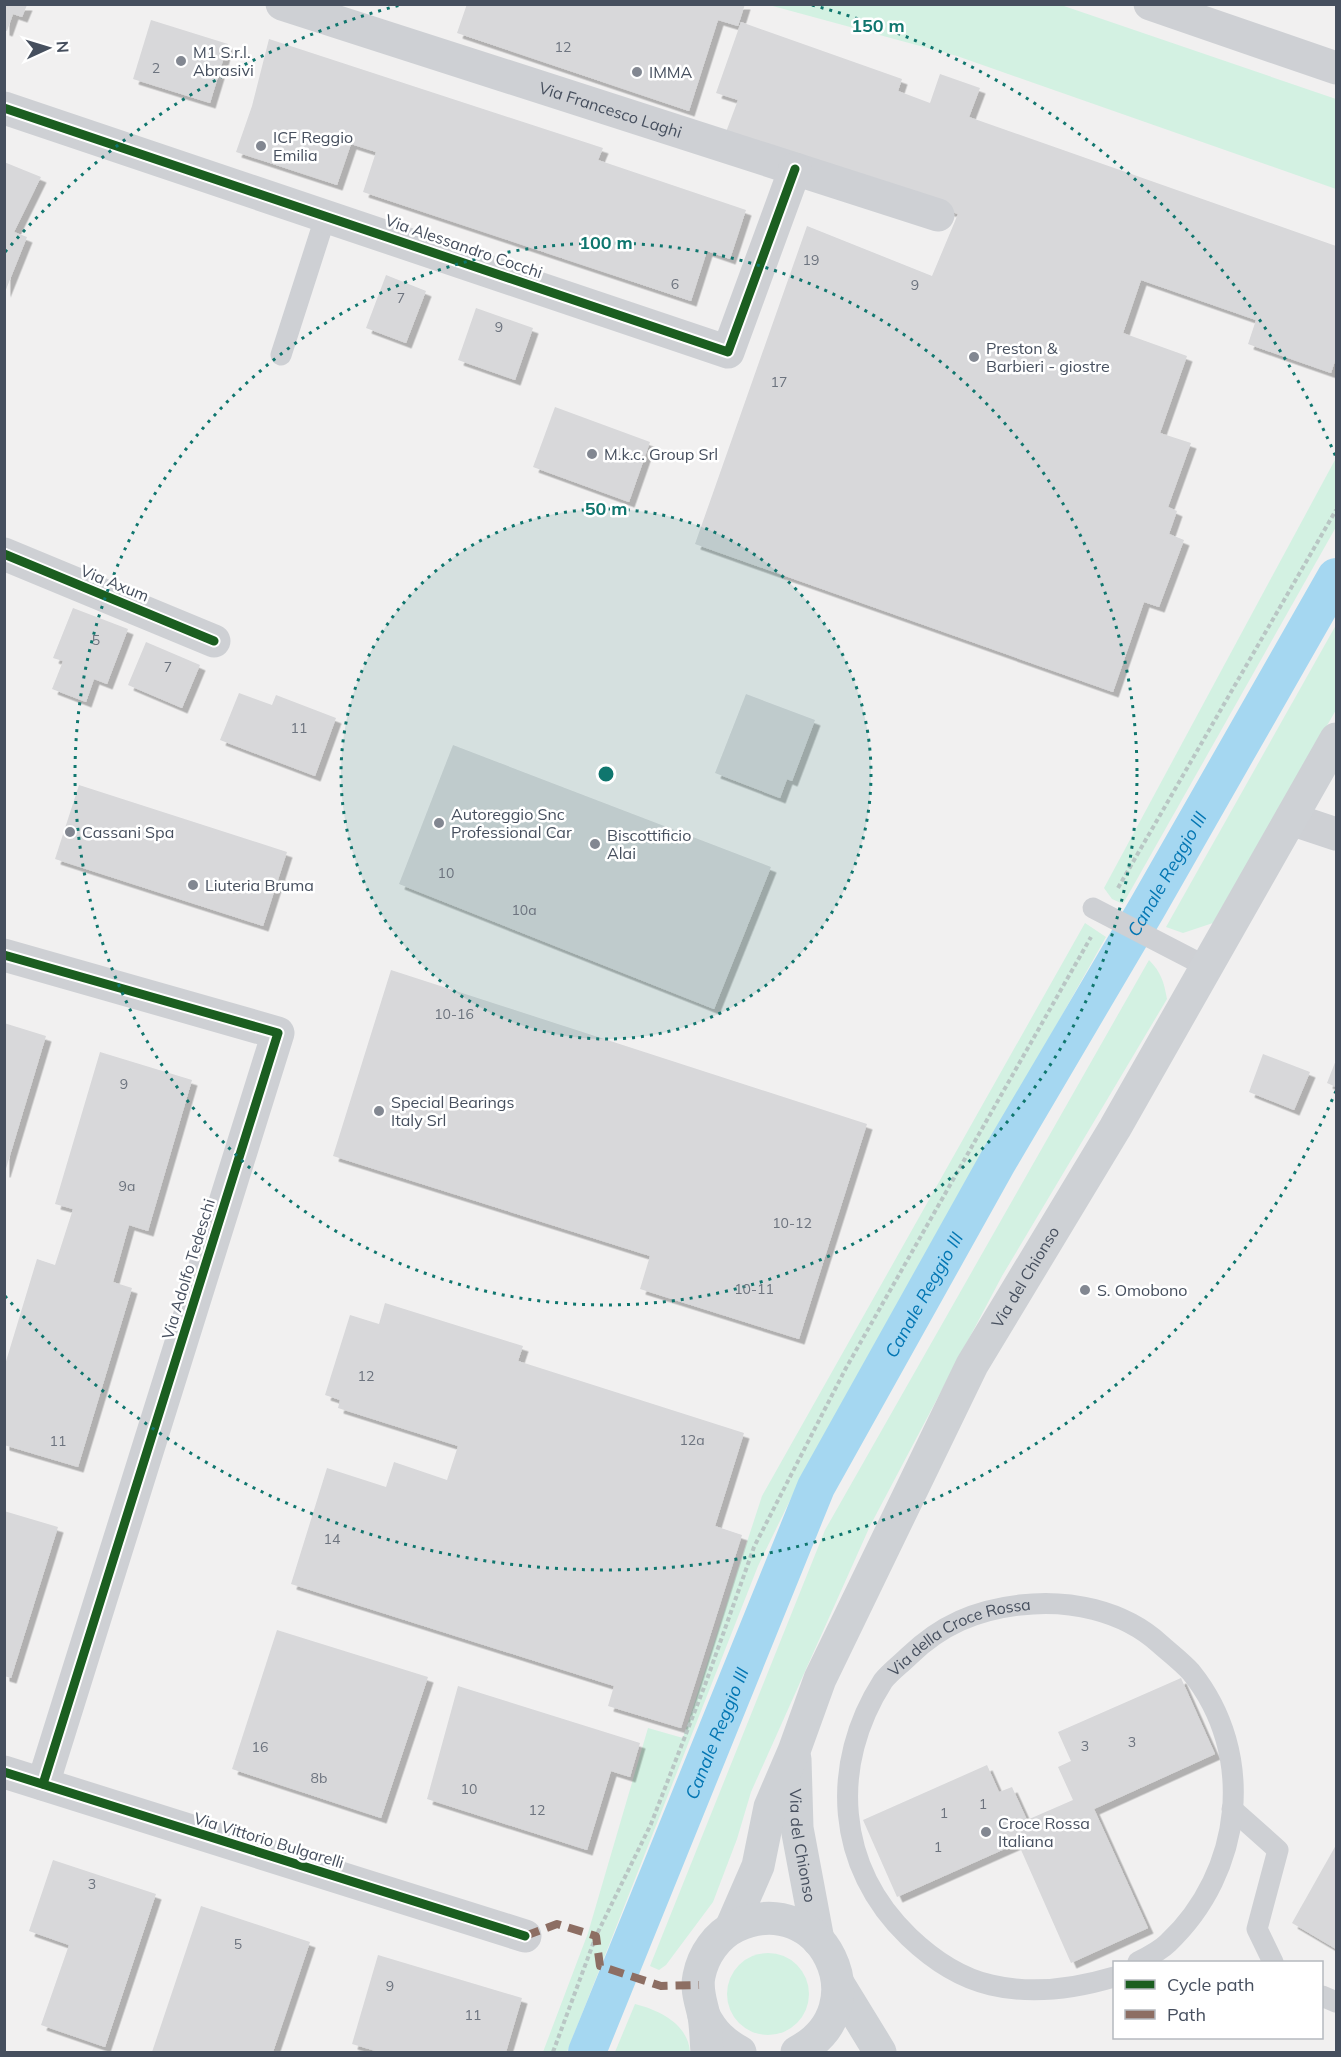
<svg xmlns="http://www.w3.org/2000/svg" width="1341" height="2057" font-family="Mulish,sans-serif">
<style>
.green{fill:#d3f1e2}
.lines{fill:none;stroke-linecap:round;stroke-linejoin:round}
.canal{stroke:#a5d7f1;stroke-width:38}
.building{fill:#d8d8da;filter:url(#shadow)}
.path{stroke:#b9c6c4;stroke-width:4;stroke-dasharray:4.5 3;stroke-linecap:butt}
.lane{stroke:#ced0d4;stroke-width:21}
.street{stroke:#ced0d4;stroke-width:33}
.secondary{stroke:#ced1d5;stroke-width:33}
.quiet{stroke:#8d6e63;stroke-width:8;stroke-dasharray:15 8;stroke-linecap:butt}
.cycleway-casing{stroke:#fff;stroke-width:13}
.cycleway{stroke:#1b5e20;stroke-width:9}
.ring{fill:none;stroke:#0f766e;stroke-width:3;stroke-dasharray:3 6}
.poi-dot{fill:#828791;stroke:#fff;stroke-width:2}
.labels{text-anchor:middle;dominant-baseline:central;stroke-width:5;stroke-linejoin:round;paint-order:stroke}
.number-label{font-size:14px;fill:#6c737e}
.poi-label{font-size:16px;fill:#464f5e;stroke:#fff;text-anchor:start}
.street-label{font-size:16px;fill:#464f5e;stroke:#fff}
.water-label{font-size:18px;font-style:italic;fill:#0376b3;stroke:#fff}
.centre{fill:#0f766e;stroke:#fff;stroke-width:3}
.ring-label{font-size:18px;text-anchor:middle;font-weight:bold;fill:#0f766e;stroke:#fff;stroke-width:5;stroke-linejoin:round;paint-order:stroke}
</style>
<defs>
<filter id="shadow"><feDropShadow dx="5.5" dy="5.5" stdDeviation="0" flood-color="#0004"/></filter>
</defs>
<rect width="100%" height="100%" fill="#f1f0f0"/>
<g class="green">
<polygon points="769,5 1061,5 1336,99 1336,189 957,56"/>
<polygon points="1336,458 1336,527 1123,904 1112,899 1104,888"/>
<polygon points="1336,625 1336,710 1213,923 1183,933 1166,927"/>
<polygon points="1085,923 1106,937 796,1488 758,1566 567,2052 543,2052 588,1933 648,1728 683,1738 762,1496"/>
<path d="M1149,960C1161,972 1164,982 1167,999L1002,1276L870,1526L751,1792L737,1839L713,1902L666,1965L659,1970L650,1966L825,1530Z"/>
<circle cx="768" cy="1994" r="41"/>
<path d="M635,2004C659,2010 688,2024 690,2052H615Z"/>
</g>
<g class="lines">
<path class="canal" id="s1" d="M587,2052L816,1487L998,1161L1147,908L1336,577"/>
</g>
<g class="building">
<polygon points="467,4 745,4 738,26 718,20 689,111 457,33"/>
<polygon points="4,5 27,5 22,17 13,14 7,31 4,30"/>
<polygon points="151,20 228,44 210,103 133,79"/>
<polygon points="741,22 902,79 898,91 930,103 940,74 980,88 969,117 1336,246 1336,358 1331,373 1248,344 1256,320 1141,280 1123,333 1187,356 1160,433 1191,443 1168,507 1177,511 1169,534 1184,540 1159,607 1144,602 1113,692 695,544 807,226 932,276 958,214 726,132 738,100 716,93"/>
<polygon points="269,39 603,148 598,160 746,210 730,259 707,251 691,301 363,192 376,152 351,144 337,185 236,152 252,106"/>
<polygon points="4,162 41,177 14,232 27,237 5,292"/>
<polygon points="386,275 426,291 406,343 366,328"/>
<polygon points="476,308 533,328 515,380 458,360"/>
<polygon points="555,407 650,442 629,502 533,467"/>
<polygon points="73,608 128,629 107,684 94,679 86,702 52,689 63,661 53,658"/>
<polygon points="146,642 200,665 182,708 128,685"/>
<polygon points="239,693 272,705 276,695 336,718 315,776 220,740"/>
<polygon points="746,694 815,720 792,781 787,779 780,798 715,773"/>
<polygon points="453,745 771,867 714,1009 399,884"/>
<polygon points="79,785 287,852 263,926 55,859"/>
<polygon points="391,970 867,1124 799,1339 640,1289 650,1256 333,1156"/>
<polygon points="4,1023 46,1036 5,1172 4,1172"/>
<polygon points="100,1052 192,1080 148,1231 129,1225 113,1282 132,1288 78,1467 4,1445 4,1368 37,1259 55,1265 73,1209 55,1204"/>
<polygon points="1263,1054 1310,1072 1294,1110 1249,1092"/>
<polygon points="1336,1060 1336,1087 1327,1083"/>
<polygon points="385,1303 523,1346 518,1361 744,1433 715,1526 742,1535 681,1728 608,1706 614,1686 291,1584 327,1468 386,1487 394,1462 447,1480 458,1446 338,1408 340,1400 325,1395 350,1315 379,1324"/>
<polygon points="4,1511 58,1527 11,1678 4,1676"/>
<polygon points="277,1630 428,1677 381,1818 232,1769"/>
<polygon points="1181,1678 1215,1754 1094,1809 1148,1928 1071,1963 1018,1843 897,1897 863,1820 987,1765 999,1792 1012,1787 1027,1820 1073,1800 1058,1767 1071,1761 1058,1732"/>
<polygon points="458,1686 640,1743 630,1777 611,1771 587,1850 427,1799"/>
<polygon points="1336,1845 1336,1949 1292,1923"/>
<polygon points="53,1860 156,1894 105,2047 41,2025 69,1945 29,1931"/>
<polygon points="201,1906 310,1942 273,2052 152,2052"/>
<polygon points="378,1955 522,1998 506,2052 379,2052 352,2044"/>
</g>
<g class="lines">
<g class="path">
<polyline points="1118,888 1336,510"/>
<polyline points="553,2052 596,1936 651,1824 705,1685 754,1547 846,1368 1091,937"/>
</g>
<g class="lane">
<polyline points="281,355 326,215"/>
<polyline points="1093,908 1207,967"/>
<polyline points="1232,1809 1278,1850 1257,1929 1273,1962"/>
<path id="s2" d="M1114,1977C1074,1989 1033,1995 991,1985C960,1978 931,1958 909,1937C836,1867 829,1765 883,1681C890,1672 901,1664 909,1656C941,1625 976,1610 1020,1605C1068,1599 1123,1610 1160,1644C1170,1653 1182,1662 1191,1672C1257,1754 1243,1872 1168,1943C1160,1951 1148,1957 1138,1962"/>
<polyline points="1322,1996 1336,2002"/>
</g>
<g class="street">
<path id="s3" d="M282,4L938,215"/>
<polyline points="1150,4 1336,68"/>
<polyline points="4,108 728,352 795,169"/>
<polyline points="4,554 214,641"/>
<polyline points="1291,819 1336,834"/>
<polyline points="4,955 278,1033 43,1784"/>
<polyline points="4,1772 525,1936"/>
</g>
<g class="secondary">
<path id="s4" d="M795,1759L797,1828L818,1940"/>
<path id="s5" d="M731,1928L758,1866L770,1807L794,1751L820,1679L972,1365L1115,1128L1336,739"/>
<polyline points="839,1985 880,2052"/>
<path d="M704,2016C713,2033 723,2043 740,2052"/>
<path d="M707,2052C706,2040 706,2028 704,2016C701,2002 696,1990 699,1976C703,1955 717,1935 736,1926C822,1887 881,2008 797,2052"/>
</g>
<polyline class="quiet" points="525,1936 557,1924 596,1936 600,1966 661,1986 699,1985"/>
<defs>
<g id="cycleway">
<polyline points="4,108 728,352 795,169"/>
<polyline points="4,554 214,641"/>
<polyline points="4,955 278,1033 43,1784"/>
<polyline points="4,1772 525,1936"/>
</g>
</defs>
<use href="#cycleway" class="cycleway-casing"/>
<use href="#cycleway" class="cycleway"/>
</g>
<circle cx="606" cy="774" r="265" fill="#0f766e" fill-opacity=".12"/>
<g class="ring">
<circle cx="606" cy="774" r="265"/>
<circle cx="606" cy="774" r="531"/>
<path d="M1336 1091A796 796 0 0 1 5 1296M5 252A796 796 0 0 1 400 5M812 5A796 796 0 0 1 1336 457"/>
</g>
<g class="poi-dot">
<circle cx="181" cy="61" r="6"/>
<circle cx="637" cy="72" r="6"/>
<circle cx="261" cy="146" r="6"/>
<circle cx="974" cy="357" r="6"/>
<circle cx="592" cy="454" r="6"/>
<circle cx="439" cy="823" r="6"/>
<circle cx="70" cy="832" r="6"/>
<circle cx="595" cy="844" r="6"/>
<circle cx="193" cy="885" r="6"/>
<circle cx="379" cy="1111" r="6"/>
<circle cx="1085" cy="1290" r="6"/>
<circle cx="986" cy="1832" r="6"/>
</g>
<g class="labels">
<g class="number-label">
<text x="563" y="47">12</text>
<text x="156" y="68">2</text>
<text x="811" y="260">19</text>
<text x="675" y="284">6</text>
<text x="915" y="285">9</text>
<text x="401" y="298">7</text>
<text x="499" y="327">9</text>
<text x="779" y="382">17</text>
<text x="96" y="640">5</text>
<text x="168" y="667">7</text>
<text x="299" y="728">11</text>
<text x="446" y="873">10</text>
<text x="524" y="910">10a</text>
<text x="454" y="1014">10-16</text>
<text x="124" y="1084">9</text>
<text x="127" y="1186">9a</text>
<text x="792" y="1223">10-12</text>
<text x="754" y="1289">10-11</text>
<text x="366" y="1376">12</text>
<text x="692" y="1440">12a</text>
<text x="58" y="1441">11</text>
<text x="332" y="1539">14</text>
<text x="1132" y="1742">3</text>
<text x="1085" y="1746">3</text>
<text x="260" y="1747">16</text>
<text x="319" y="1778">8b</text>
<text x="469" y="1789">10</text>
<text x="983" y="1804">1</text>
<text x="537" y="1810">12</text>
<text x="944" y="1813">1</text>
<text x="938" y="1847">1</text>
<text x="92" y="1884">3</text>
<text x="238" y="1944">5</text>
<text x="390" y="1986">9</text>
<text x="473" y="2015">11</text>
</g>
<g class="poi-label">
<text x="193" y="52">M1 S.r.l.<tspan x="193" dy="18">Abrasivi</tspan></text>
<text x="649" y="72">IMMA</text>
<text x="273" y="137">ICF Reggio<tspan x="273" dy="18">Emilia</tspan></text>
<text x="986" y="348">Preston &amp;<tspan x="986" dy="18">Barbieri - giostre</tspan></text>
<text x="604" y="454">M.k.c. Group Srl</text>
<text x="451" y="814">Autoreggio Snc<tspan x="451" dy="18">Professional Car</tspan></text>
<text x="82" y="832">Cassani Spa</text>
<text x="607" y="835">Biscottificio<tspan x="607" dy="18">Alai</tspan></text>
<text x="205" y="885">Liuteria Bruma</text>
<text x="391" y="1102">Special Bearings<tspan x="391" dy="18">Italy Srl</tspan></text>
<text x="1097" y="1290">S. Omobono</text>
<text x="998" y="1823">Croce Rossa<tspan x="998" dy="18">Italiana</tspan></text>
</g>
<g class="street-label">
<text stroke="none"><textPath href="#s3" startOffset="345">Via Francesco Laghi</textPath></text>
<text transform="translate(464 246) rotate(19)">Via Alessandro Cocchi</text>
<text transform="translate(115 583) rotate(22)">Via Axum</text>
<text transform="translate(188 1269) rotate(-73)">Via Adolfo Tedeschi</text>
<text stroke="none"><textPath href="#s5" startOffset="717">Via del Chionso</textPath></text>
<text stroke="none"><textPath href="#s2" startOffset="592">Via della Croce Rossa</textPath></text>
<text transform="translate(269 1840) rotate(17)">Via Vittorio Bulgarelli</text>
<text stroke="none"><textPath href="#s4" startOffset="87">Via del Chionso</textPath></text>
</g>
<g class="water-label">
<text stroke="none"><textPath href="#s1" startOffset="1316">Canale Reggio III</textPath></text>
<text stroke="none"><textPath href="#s1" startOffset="830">Canale Reggio III</textPath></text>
<text stroke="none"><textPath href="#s1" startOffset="344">Canale Reggio III</textPath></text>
</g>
</g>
<circle cx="606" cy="774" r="9" class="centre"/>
<g class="ring-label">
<text x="878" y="32">150 m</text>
<text x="606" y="249">100 m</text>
<text x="606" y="515">50 m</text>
</g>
<rect width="1341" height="2057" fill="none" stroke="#464f5e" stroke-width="12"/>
<rect x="1113" y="1961" width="210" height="78" fill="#ffffff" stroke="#b5b9bf" stroke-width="1.5"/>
<rect x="1125" y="1980" width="30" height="9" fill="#1b5e20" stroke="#b5b9bf" stroke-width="1.5"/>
<text x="1167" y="1991" font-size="18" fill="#464f5e">Cycle path</text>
<rect x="1125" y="2010" width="30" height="9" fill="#8d6e63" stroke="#b5b9bf" stroke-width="1.5"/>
<text x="1167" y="2021" font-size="18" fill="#464f5e">Path</text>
<g transform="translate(48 48) rotate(86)" stroke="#ffffff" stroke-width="4.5" paint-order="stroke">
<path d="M0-4.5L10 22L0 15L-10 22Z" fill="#464f5e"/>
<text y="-9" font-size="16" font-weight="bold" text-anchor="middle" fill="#464f5e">N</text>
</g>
</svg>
